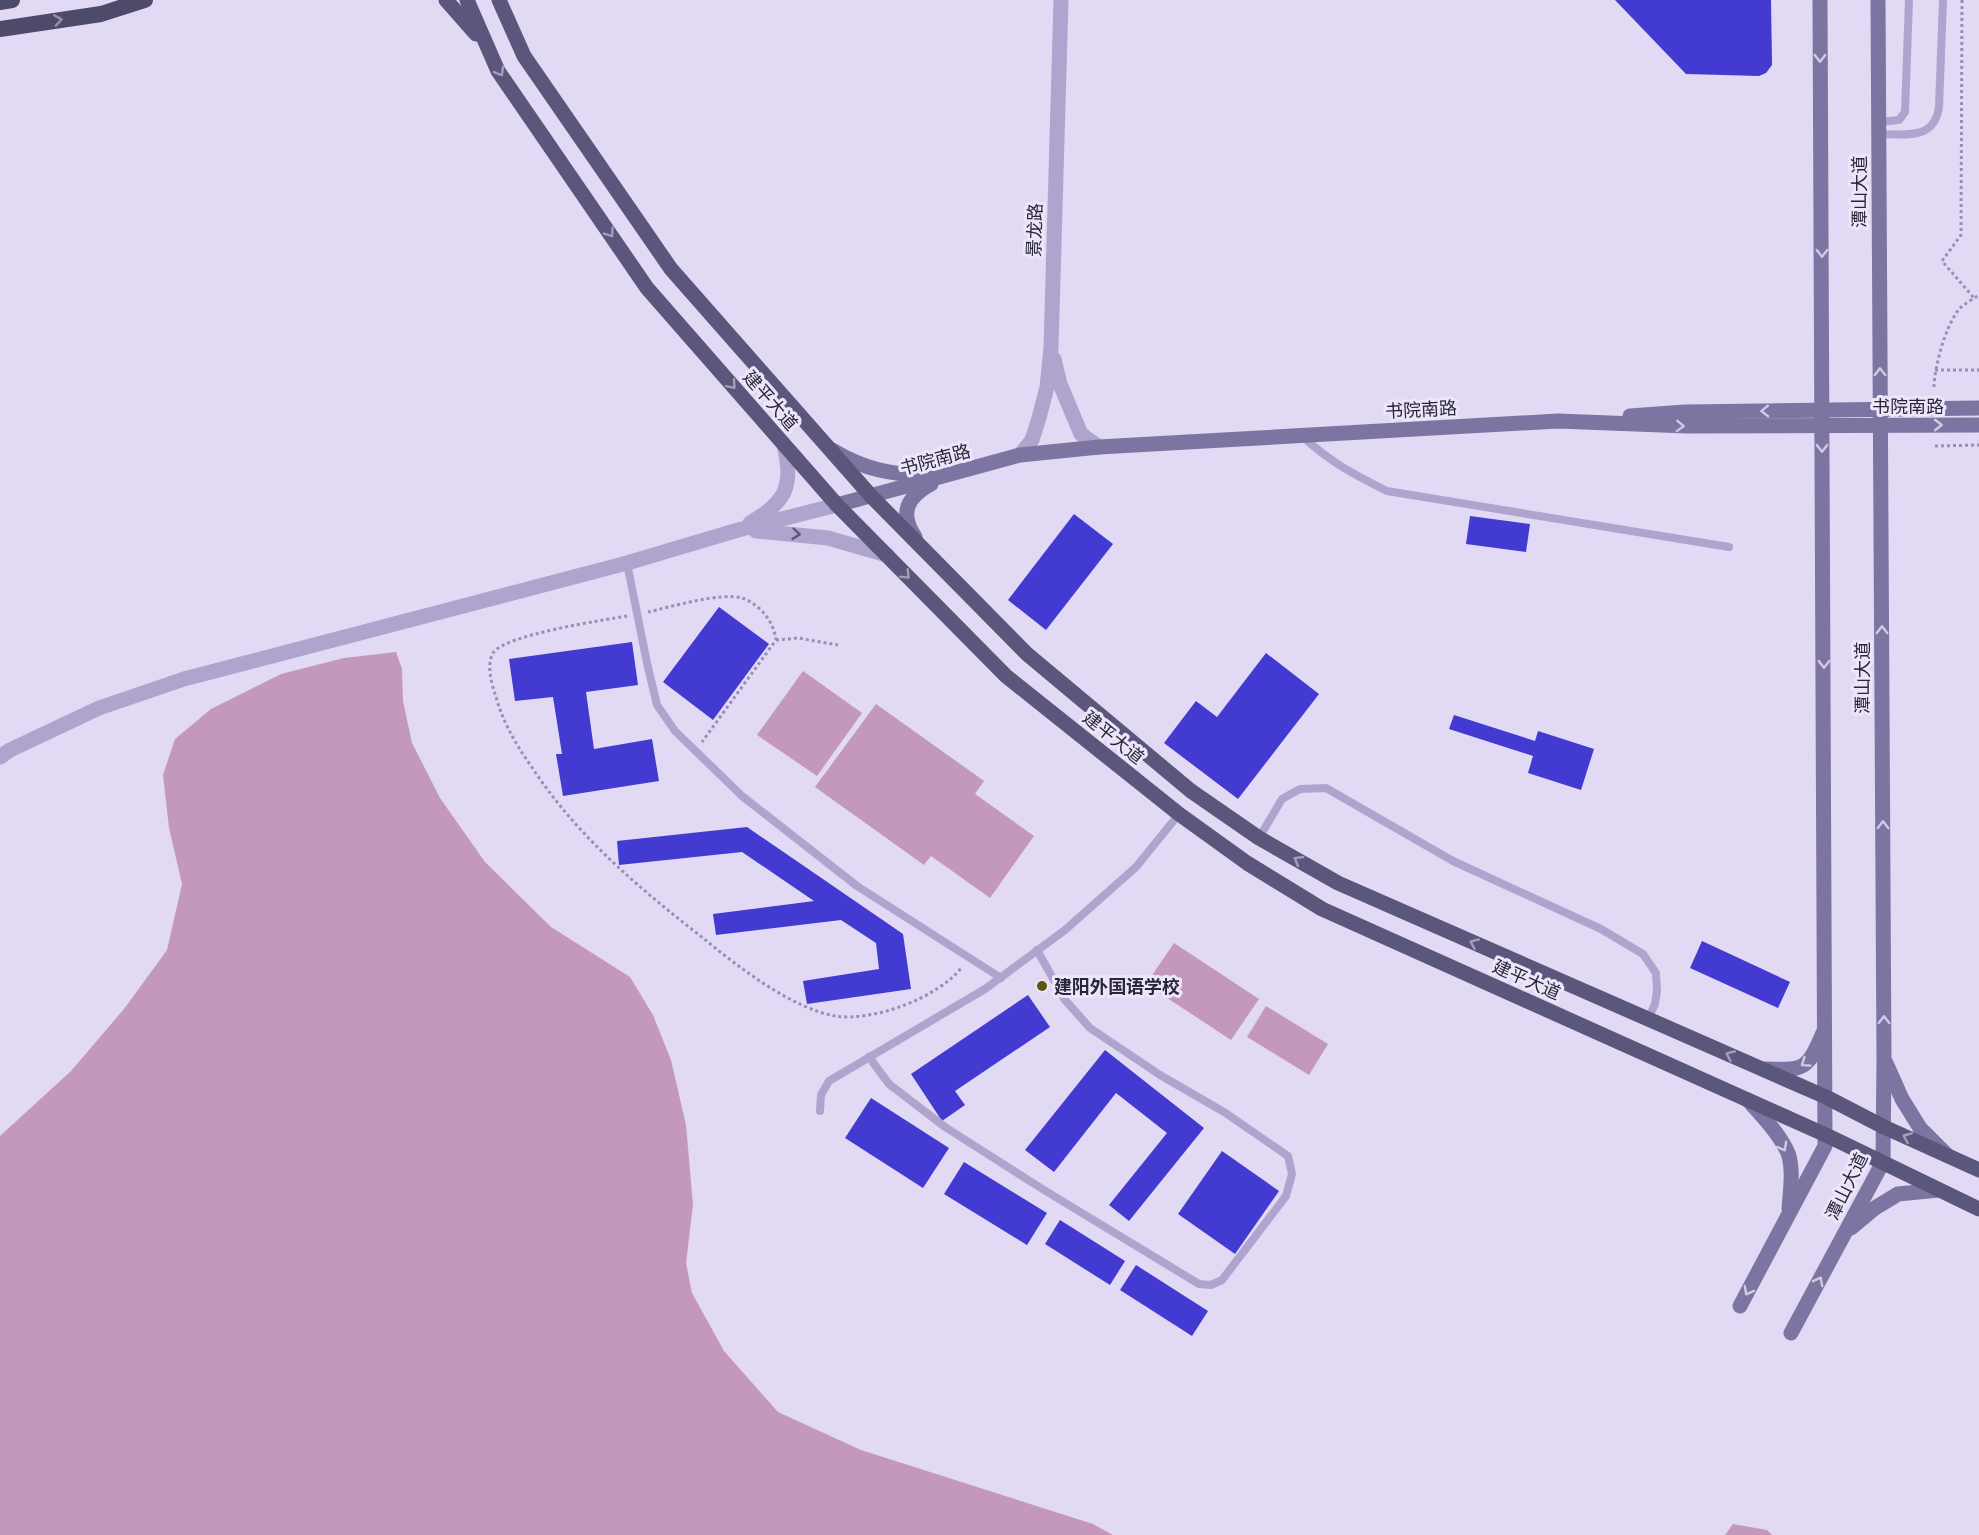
<svg xmlns="http://www.w3.org/2000/svg" width="1979" height="1535" font-family="Manrope,'Noto Sans SC',sans-serif">
<style>
.green{fill:#c498be}
.building{fill:#423ad1}
.lines{fill:none;stroke-linecap:round;stroke-linejoin:round}
.path{stroke:#988eb9;stroke-width:3;stroke-dasharray:3 3;stroke-linecap:butt}
.service{stroke:#afa4cd;stroke-width:8}
.tertiary{stroke:#afa4cd;stroke-width:15}
.secondary{stroke:#7d75a1;stroke-width:15}
.primary{stroke:#5b567b;stroke-width:15}
.trunk{stroke:#4e4a6a;stroke-width:16}
.oneway{stroke:#9690ab}
.oneway2{stroke:#d1cae4}
.oneway3{stroke:#a49ebb}
.oneway4{stroke:#5f5874}
.poi-dot{fill:#5d5418;stroke:#ede6fb;stroke-width:2}
.labels{text-anchor:middle;dominant-baseline:central;stroke-width:6;stroke-linejoin:round;paint-order:stroke}
.street-label{font-size:18px;fill:#292638;stroke:#ede6fb}
.poi-label{font-size:18px;font-weight:bold;fill:#292638;stroke:#ede6fb;text-anchor:start}
</style>
<rect width="100%" height="100%" fill="#e2d9f4"/>
<g class="green">
<polygon points="396,652 402,669 403,701 412,743 440,798 485,862 551,927 630,977 653,1015 671,1060 686,1125 693,1205 686,1263 692,1293 724,1351 778,1412 861,1450 1093,1524 1113,1535 0,1535 0,1136 71,1071 124,1009 167,950 182,884 169,828 163,775 175,739 211,709 281,674 344,658"/>
<polygon points="803,671 862,713 817,776 757,735"/>
<polygon points="876,704 984,781 975,794 1034,836 990,898 931,856 924,865 815,787"/>
<polygon points="1174,943 1259,999 1231,1040 1146,984"/>
<polygon points="1266,1006 1328,1044 1309,1075 1247,1037"/>
<polygon points="1733,1524 1767,1530 1772,1535 1725,1535"/>
</g>
<g class="building">
<polygon points="1615,0 1771,0 1772,65 1766,73 1759,76 1686,74"/>
<polygon points="1074,514 1113,544 1046,630 1008,600"/>
<polygon points="1470,516 1530,524 1526,552 1466,544"/>
<polygon points="719,607 769,644 713,720 663,682"/>
<polygon points="632,642 638,685 586,692 594,749 652,739 659,781 563,796 556,754 562,754 553,697 515,701 509,659"/>
<polygon points="1266,653 1319,694 1238,799 1164,743 1196,701 1217,717"/>
<polygon points="1454,715 1535,741 1538,731 1594,749 1581,790 1528,773 1533,756 1449,729"/>
<polygon points="747,827 903,934 911,989 807,1004 803,981 879,969 876,943 841,920 716,935 713,914 814,901 742,852 619,865 617,841"/>
<polygon points="1702,941 1790,982 1778,1008 1690,968"/>
<polygon points="1028,995 1050,1027 955,1091 965,1105 942,1121 911,1074"/>
<polygon points="1105,1050 1204,1128 1129,1221 1109,1205 1167,1133 1116,1093 1054,1172 1025,1150"/>
<polygon points="871,1098 949,1148 923,1188 845,1138"/>
<polygon points="1222,1151 1279,1191 1235,1254 1178,1214"/>
<polygon points="964,1162 1047,1213 1027,1245 944,1194"/>
<polygon points="1060,1220 1125,1261 1110,1285 1045,1244"/>
<polygon points="1136,1265 1208,1311 1192,1336 1120,1290"/>
</g>
<g class="lines">
<g class="path">
<polyline points="1962,0 1961,235 1942,261 1974,298"/>
<polyline points="1935,370 1979,370"/>
<path d="M1934,387C1935,364 1945,328 1959,309C1964,304 1973,299 1979,295"/>
<polyline points="1935,446 1979,445"/>
<path d="M648,612C670,607 721,592 742,598C760,604 774,622 776,640L702,742"/>
<path d="M627,616C603,620 504,635 493,653C486,666 492,685 496,697C504,725 517,746 533,769C578,837 639,888 703,938C737,966 791,1008 835,1016C873,1022 938,998 962,967"/>
<polyline points="776,640 798,638 838,645"/>
</g>
<g class="service">
<polyline points="1879,122 1899,120 1905,112 1909,0"/>
<path d="M1879,134C1905,134 1934,141 1939,107L1943,0"/>
<path d="M1302,436C1330,462 1353,474 1387,491L1729,547"/>
<polyline points="627,563 647,663 657,705 675,731 742,796 857,886 1001,978"/>
<polyline points="1259,838 1282,799 1300,789 1326,788 1453,861 1601,929 1643,954 1656,973 1657,991 1655,1004 1648,1019"/>
<polyline points="869,1057 889,1084 945,1127 1044,1190 1199,1284 1211,1285 1222,1280 1286,1196 1292,1174 1288,1156 1224,1112 1160,1075 1090,1028 1065,1000 1037,950"/>
<polyline points="820,1111 821,1095 829,1081 985,989 1065,930 1136,867 1179,814"/>
</g>
<g class="tertiary">
<polyline points="1054,359 1060,384 1081,434 1099,447"/>
<polyline points="1020,455 1032,440 1039,418 1047,387 1051,348 1061,0"/>
<path d="M750,523C786,502 794,486 784,445"/>
<polyline points="756,531 828,538 887,555"/>
<polyline points="0,757 10,750 99,708 184,679 627,563 738,530 837,505"/>
</g>
<g class="secondary">
<polyline points="1630,416 1685,412 1979,408"/>
<path d="M832,450C865,470 890,474 929,476"/>
<polyline points="837,505 1020,455 1099,447 1558,421 1687,426 1979,425"/>
<path d="M915,537C899,513 907,497 931,484"/>
<polyline points="1886,1063 1902,1099 1920,1128 1947,1155"/>
<path d="M1764,1069C1804,1070 1807,1071 1823,1033"/>
<path d="M1748,1100C1762,1116 1779,1133 1788,1153C1794,1170 1790,1192 1789,1209"/>
<polyline points="1851,1228 1875,1208 1898,1194 1939,1190"/>
<polyline points="1740,1306 1825,1146 1820,0"/>
<polyline points="1791,1333 1883,1162 1884,1059 1878,0"/>
</g>
<g class="primary">
<polyline points="446,0 476,34"/>
<polyline points="467,0 498,71 647,288 837,505 1006,676 1179,814 1247,863 1322,909 1826,1135 1979,1209"/>
<polyline points="499,0 524,56 671,269 871,496 1027,654 1191,791 1259,838 1338,883 1826,1097 1884,1127 1979,1170"/>
</g>
<g class="trunk">
<polyline points="0,2 12,0"/>
<polyline points="0,29 101,14 145,0"/>
</g>
</g>
<defs><path id="oneway-chevron" d="M-2-3.5L2.5 0L-2 3.5" fill="none" stroke-width="1.6" stroke-linecap="round" stroke-linejoin="round" transform="scale(1.5)"/></defs>
<use class="oneway" href="#oneway-chevron" transform="translate(58 20) rotate(-9)"/>
<g class="oneway2">
<use href="#oneway-chevron" transform="translate(1820 58) rotate(90)"/>
<use href="#oneway-chevron" transform="translate(1822 253) rotate(90)"/>
<use href="#oneway-chevron" transform="translate(1880 372) rotate(-91)"/>
<use href="#oneway-chevron" transform="translate(1765 411) rotate(179)"/>
<use href="#oneway-chevron" transform="translate(1938 425)"/>
<use href="#oneway-chevron" transform="translate(1680 426) rotate(2)"/>
<use href="#oneway-chevron" transform="translate(1822 448) rotate(90)"/>
<use href="#oneway-chevron" transform="translate(1882 630) rotate(-90)"/>
<use href="#oneway-chevron" transform="translate(1824 664) rotate(90)"/>
<use href="#oneway-chevron" transform="translate(1883 825) rotate(-90)"/>
<use href="#oneway-chevron" transform="translate(1884 1020) rotate(-90)"/>
<use href="#oneway-chevron" transform="translate(1805 1063) rotate(145)"/>
<use href="#oneway-chevron" transform="translate(1783 1147) rotate(61)"/>
<use href="#oneway-chevron" transform="translate(1819 1281) rotate(-62)"/>
<use href="#oneway-chevron" transform="translate(1748 1291) rotate(118)"/>
</g>
<g class="oneway3">
<use href="#oneway-chevron" transform="translate(500 72) rotate(60)"/>
<use href="#oneway-chevron" transform="translate(610 233) rotate(55)"/>
<use href="#oneway-chevron" transform="translate(732 385) rotate(49)"/>
<use href="#oneway-chevron" transform="translate(906 575) rotate(45)"/>
<use href="#oneway-chevron" transform="translate(1298 860) rotate(-150)"/>
<use href="#oneway-chevron" transform="translate(1474 943) rotate(-156)"/>
<use href="#oneway-chevron" transform="translate(1730 1055) rotate(-156)"/>
<use href="#oneway-chevron" transform="translate(1907 1137) rotate(-156)"/>
</g>
<use class="oneway4" href="#oneway-chevron" transform="translate(796 534) rotate(6)"/>
<circle class="poi-dot" cx="1042" cy="986" r="6"/>
<g class="labels">
<g class="street-label">
<text transform="translate(1859 192) rotate(-90)">潭山大道</text>
<text transform="translate(1034 230) rotate(-88)">景龙路</text>
<text transform="translate(771 400) rotate(49)">建平大道</text>
<text x="1908" y="406">书院南路</text>
<text transform="translate(1421 409) rotate(-3)">书院南路</text>
<text transform="translate(935 459) rotate(-15)">书院南路</text>
<text transform="translate(1862 678) rotate(-90)">潭山大道</text>
<text transform="translate(1114 737) rotate(39)">建平大道</text>
<text transform="translate(1527 979) rotate(24)">建平大道</text>
<text transform="translate(1846 1186) rotate(-64)">潭山大道</text>
</g>
<g class="poi-label">
<text x="1054" y="986">建阳外国语学校</text>
</g>
</g>
</svg>
